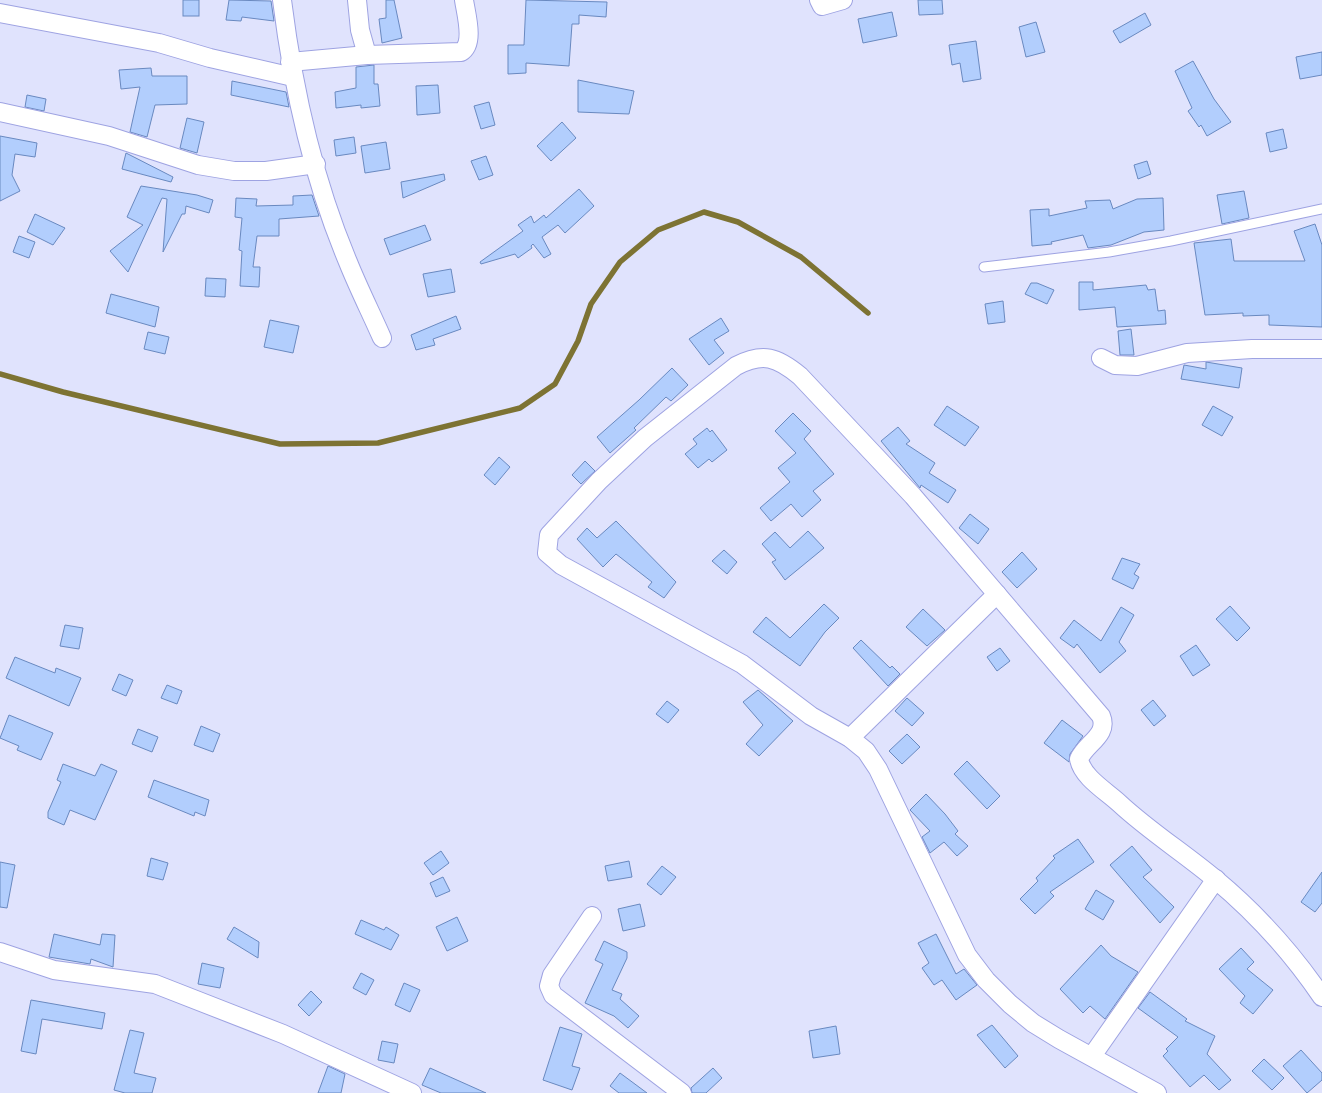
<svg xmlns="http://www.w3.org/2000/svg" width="1322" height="1093" font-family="Quicksand,sans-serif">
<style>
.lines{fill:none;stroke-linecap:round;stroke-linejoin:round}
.stream{stroke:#7d7333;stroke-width:5.5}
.building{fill:#b2cefd;stroke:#6989c0}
.lane-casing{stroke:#9ea3e2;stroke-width:11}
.street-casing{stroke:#9ea3e2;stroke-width:20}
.lane{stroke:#fff;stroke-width:9}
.street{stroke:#fff;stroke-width:18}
</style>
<rect width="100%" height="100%" fill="#e0e3fd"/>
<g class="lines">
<polyline class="stream" points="0,374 63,392 280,444 378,443 520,408 555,384 578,341 591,304 620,262 658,230 704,212 738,222 801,257 868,313"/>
</g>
<g class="building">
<rect x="183" y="0" width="16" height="16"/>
<polygon points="229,0 271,1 274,21 242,17 241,21 226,20"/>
<polygon points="386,0 394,0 402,38 382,43 379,19 386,18"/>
<polygon points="526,0 607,2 606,17 579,15 579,24 572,24 569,66 526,63 526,73 508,74 508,45 524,45"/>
<polygon points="918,0 942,0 943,14 919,15"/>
<polygon points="892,12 897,36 863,43 858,19"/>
<polygon points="1145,13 1151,25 1120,43 1113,31"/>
<polygon points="1036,22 1045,52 1026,57 1019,27"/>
<polygon points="976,41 981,79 963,82 960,63 952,65 949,45"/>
<polygon points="1322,52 1322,75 1300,79 1296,57"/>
<polygon points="1193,61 1214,99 1231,122 1207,136 1201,125 1199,127 1188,111 1192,108 1175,71"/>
<polygon points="374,65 374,84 378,84 380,106 361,108 361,105 336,108 335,92 356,88 356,67"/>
<polygon points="151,68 152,76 187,76 187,104 155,105 147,137 130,132 140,87 121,89 119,70"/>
<polygon points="578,80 634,91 629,114 578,112"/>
<polygon points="232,81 286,92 289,107 231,95"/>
<polygon points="438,85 440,113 417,115 416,86"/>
<polygon points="27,95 46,99 44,111 25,107"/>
<polygon points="489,102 495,125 481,129 474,106"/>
<polygon points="187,118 204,122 197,153 180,148"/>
<polygon points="562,122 576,138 551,161 537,146"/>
<polygon points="1283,129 1287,148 1270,152 1266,133"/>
<polygon points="0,136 37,143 35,157 15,154 12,175 20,191 0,201"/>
<polygon points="354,137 356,153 336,156 334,140"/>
<polygon points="386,142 390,169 365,173 361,146"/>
<polygon points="126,153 173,177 171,182 122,169"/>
<polygon points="486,156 493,175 479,180 471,161"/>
<polygon points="1147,161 1151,174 1138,179 1134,165"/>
<polygon points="444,174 445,180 403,198 401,182"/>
<polygon points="141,186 197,195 213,200 209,213 186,206 185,214 182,214 163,252 167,199 162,198 128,272 110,251 143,225 127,217"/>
<polygon points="579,189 594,206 565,233 558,225 542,237 551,254 544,258 533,244 531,246 532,248 518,258 515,254 481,264 480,262 523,231 518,225 531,216 534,223 544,215 546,218"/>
<polygon points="1244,191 1249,218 1222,224 1217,195"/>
<polygon points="312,195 319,216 279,219 279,236 257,236 253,267 260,267 259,287 240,286 242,251 239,250 242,218 235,217 236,198 257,199 256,206 293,205 293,196"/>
<polygon points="1163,198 1164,230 1144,232 1111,245 1088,248 1083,235 1051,242 1052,244 1032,246 1030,210 1049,209 1049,216 1087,208 1085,201 1110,200 1113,209 1137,199"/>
<polygon points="35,214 65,228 53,245 27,232"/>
<polygon points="1315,224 1322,245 1322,327 1269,325 1269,315 1243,316 1243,313 1205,315 1194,243 1231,239 1234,261 1305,261 1294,231"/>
<polygon points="425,225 431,240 390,255 384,239"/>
<polygon points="19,236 35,242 29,258 13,252"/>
<polygon points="451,269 455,292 428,297 423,274"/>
<polygon points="206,278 226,279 225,297 205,296"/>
<polygon points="1079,282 1093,282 1093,290 1146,285 1148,290 1155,289 1158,311 1165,310 1166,324 1117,327 1115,307 1079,310"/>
<polygon points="1031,283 1037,283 1054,290 1047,304 1025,294"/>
<polygon points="111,294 159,307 155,327 106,313"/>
<polygon points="1003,301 1005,322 988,324 985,304"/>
<polygon points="456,316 461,329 433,339 435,345 416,350 411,335"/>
<polygon points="721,318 729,331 714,340 724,353 709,365 689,339"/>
<polygon points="270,320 299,326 293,353 264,347"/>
<polygon points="1131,329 1134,355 1120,355 1118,331"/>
<polygon points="148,332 169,337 165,354 144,349"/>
<polygon points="1206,362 1242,368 1239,388 1181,379 1184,365 1206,369"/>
<polygon points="672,368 688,385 671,401 666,397 634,428 636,430 610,453 597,437 639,400"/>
<polygon points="947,406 979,427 965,446 934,425"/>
<polygon points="1213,406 1233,417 1222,436 1202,425"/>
<polygon points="793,413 811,431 804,439 834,474 813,491 821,500 802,517 791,504 771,521 760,508 790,482 778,468 796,453 775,431"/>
<polygon points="898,427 910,441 906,444 935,463 929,473 956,490 948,503 921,485 920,488 881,441"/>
<polygon points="707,428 710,432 712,430 727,450 712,462 709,459 698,468 685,454 697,444 693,439"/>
<polygon points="499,457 510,467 495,485 484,475"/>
<polygon points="585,461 595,471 581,484 572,475"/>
<polygon points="970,514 989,529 978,544 959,528"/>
<polygon points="616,521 676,582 664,598 648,587 652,582 616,554 603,567 577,539 587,528 597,538"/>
<polygon points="808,531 824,548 785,580 772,562 776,560 762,544 775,532 790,548"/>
<polygon points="724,550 737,562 727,574 712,561"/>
<polygon points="1022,552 1037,569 1017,588 1002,572"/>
<polygon points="1122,558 1140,564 1134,574 1139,577 1133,589 1112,579"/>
<polygon points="824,604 839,618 825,632 800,666 753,632 766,617 790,638"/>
<polygon points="1230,606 1250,628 1237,641 1216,619"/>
<polygon points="1121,607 1134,615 1119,642 1126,651 1100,673 1077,644 1074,648 1060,638 1074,620 1101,641"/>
<polygon points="923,609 945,630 927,646 906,627"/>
<polygon points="65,625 83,628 79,649 60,646"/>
<polygon points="861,640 890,668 892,666 900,674 888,686 853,648"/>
<polygon points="1196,645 1210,665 1193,676 1180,656"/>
<polygon points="1000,648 1010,661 997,671 987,657"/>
<polygon points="15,657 55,673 56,668 81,678 69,706 6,678"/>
<polygon points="119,674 133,680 126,696 112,690"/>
<polygon points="167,685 182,691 177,704 161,698"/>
<polygon points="758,690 793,721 759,756 746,744 763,725 743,702"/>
<polygon points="907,698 924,713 912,726 895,711"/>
<polygon points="1153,700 1166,716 1154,726 1141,710"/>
<polygon points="667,701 679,710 668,723 656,714"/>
<polygon points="9,715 53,733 41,760 17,750 19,746 0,738"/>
<polygon points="1062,720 1083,736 1070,754 1069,762 1044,743"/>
<polygon points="201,726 220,734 213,752 194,745"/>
<polygon points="138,729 158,737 152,752 132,744"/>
<polygon points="907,734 920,747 902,764 889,751"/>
<polygon points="967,761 1000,796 987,809 954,774"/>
<polygon points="63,764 95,776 101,764 117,771 95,820 70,810 64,825 48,818 48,812 61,782 57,780"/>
<polygon points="154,780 209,800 205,816 195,812 194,816 148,797"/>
<polygon points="926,794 945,814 958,831 955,834 968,846 957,856 944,842 930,853 922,837 930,831 910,810"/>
<polygon points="1078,839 1094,862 1050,892 1054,896 1035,914 1020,899 1038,881 1036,878 1055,858 1053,856"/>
<polygon points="1132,846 1152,870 1143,877 1174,907 1160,923 1110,865"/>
<polygon points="441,851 449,863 433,875 424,863"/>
<polygon points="151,858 168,863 163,880 147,876"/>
<polygon points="629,861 632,877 608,881 605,866"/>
<polygon points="0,862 15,865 7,908 0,907"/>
<polygon points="662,866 676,877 661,895 647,884"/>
<polygon points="1322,872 1322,903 1315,912 1301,902"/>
<polygon points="443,877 450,891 436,897 430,883"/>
<polygon points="1096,890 1114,901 1103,920 1085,909"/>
<polygon points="640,904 645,926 623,931 618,909"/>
<polygon points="457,917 468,941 447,951 436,927"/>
<polygon points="361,920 384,930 386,927 399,935 391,950 355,934"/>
<polygon points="234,927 259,942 258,958 227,939"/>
<polygon points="54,934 100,945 102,934 115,935 113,967 91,959 90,964 49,957"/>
<polygon points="936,934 956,974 964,969 977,985 956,1000 942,980 934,985 922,968 929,963 918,943"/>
<polygon points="604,941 627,952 627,958 612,990 622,994 620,999 639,1016 628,1028 614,1016 585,1003 603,964 595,960"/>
<polygon points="1101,945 1111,956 1138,972 1105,1019 1090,1006 1083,1013 1060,989"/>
<polygon points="1241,948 1254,962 1247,969 1273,990 1253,1014 1240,1003 1245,996 1219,969"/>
<polygon points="202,963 224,968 220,988 198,984"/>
<polygon points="361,973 374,980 366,995 353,988"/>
<polygon points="404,983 420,990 410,1012 395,1005"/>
<polygon points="311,991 322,1002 309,1016 298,1005"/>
<polygon points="1150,992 1187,1019 1185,1021 1215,1036 1207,1054 1231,1080 1219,1090 1204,1075 1190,1087 1163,1056 1168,1051 1166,1049 1178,1037 1138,1008"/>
<polygon points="31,1000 105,1013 102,1029 42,1019 36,1054 21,1051"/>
<polygon points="992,1025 1018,1056 1005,1068 977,1035"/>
<polygon points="836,1026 840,1054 813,1058 809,1031"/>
<polygon points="560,1027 582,1034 572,1066 580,1068 572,1090 543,1080"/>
<polygon points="130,1030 144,1033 134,1073 156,1078 152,1093 125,1093 114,1090"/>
<polygon points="382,1041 398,1044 394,1063 378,1060"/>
<polygon points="1301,1050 1322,1073 1322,1080 1307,1093 1283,1066"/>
<polygon points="1264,1059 1284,1078 1272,1090 1252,1071"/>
<polygon points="328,1066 345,1074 341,1093 318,1093"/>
<polygon points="430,1068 486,1093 441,1093 422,1085"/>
<polygon points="713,1068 722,1078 706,1093 692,1093 691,1088"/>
<polygon points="620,1073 647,1093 619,1093 610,1086"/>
</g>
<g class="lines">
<defs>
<polyline id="lane" points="984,267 1109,252 1171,241 1322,209"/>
<g id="street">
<path d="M282,0C293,88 313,179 348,262C358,287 371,313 382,338"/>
<polyline points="357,0 360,30 367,55"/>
<polyline points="819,0 822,6 843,0"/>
<polyline points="0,13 159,43 210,58 293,77"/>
<path d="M290,62L367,55L461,52C475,44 466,14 464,0"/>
<polyline points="0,112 109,136 198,165 234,171 266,171 316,164"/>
<polyline points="1101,358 1115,365 1137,366 1187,353 1252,349 1322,349"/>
<polyline points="850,738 997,594"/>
<polyline points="592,916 552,975 549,986 553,995 682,1093"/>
<polyline points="0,952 54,970 155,984 283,1034 412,1093"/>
<polyline points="1092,1056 1216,879"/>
<path d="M1157,1093L1059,1039L1033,1023L1010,1004L986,980L967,955L878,769L866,751L850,738L811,716L742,664L561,565L547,553L549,535L599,481L645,438L736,366C763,352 777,357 800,376L913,496L1101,716C1109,735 1086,743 1079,759C1082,777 1106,791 1119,803C1149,831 1184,853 1215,879C1256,913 1292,953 1322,997"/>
</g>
</defs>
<use href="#lane" class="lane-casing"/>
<use href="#street" class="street-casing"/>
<use href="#lane" class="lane"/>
<use href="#street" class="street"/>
</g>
</svg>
